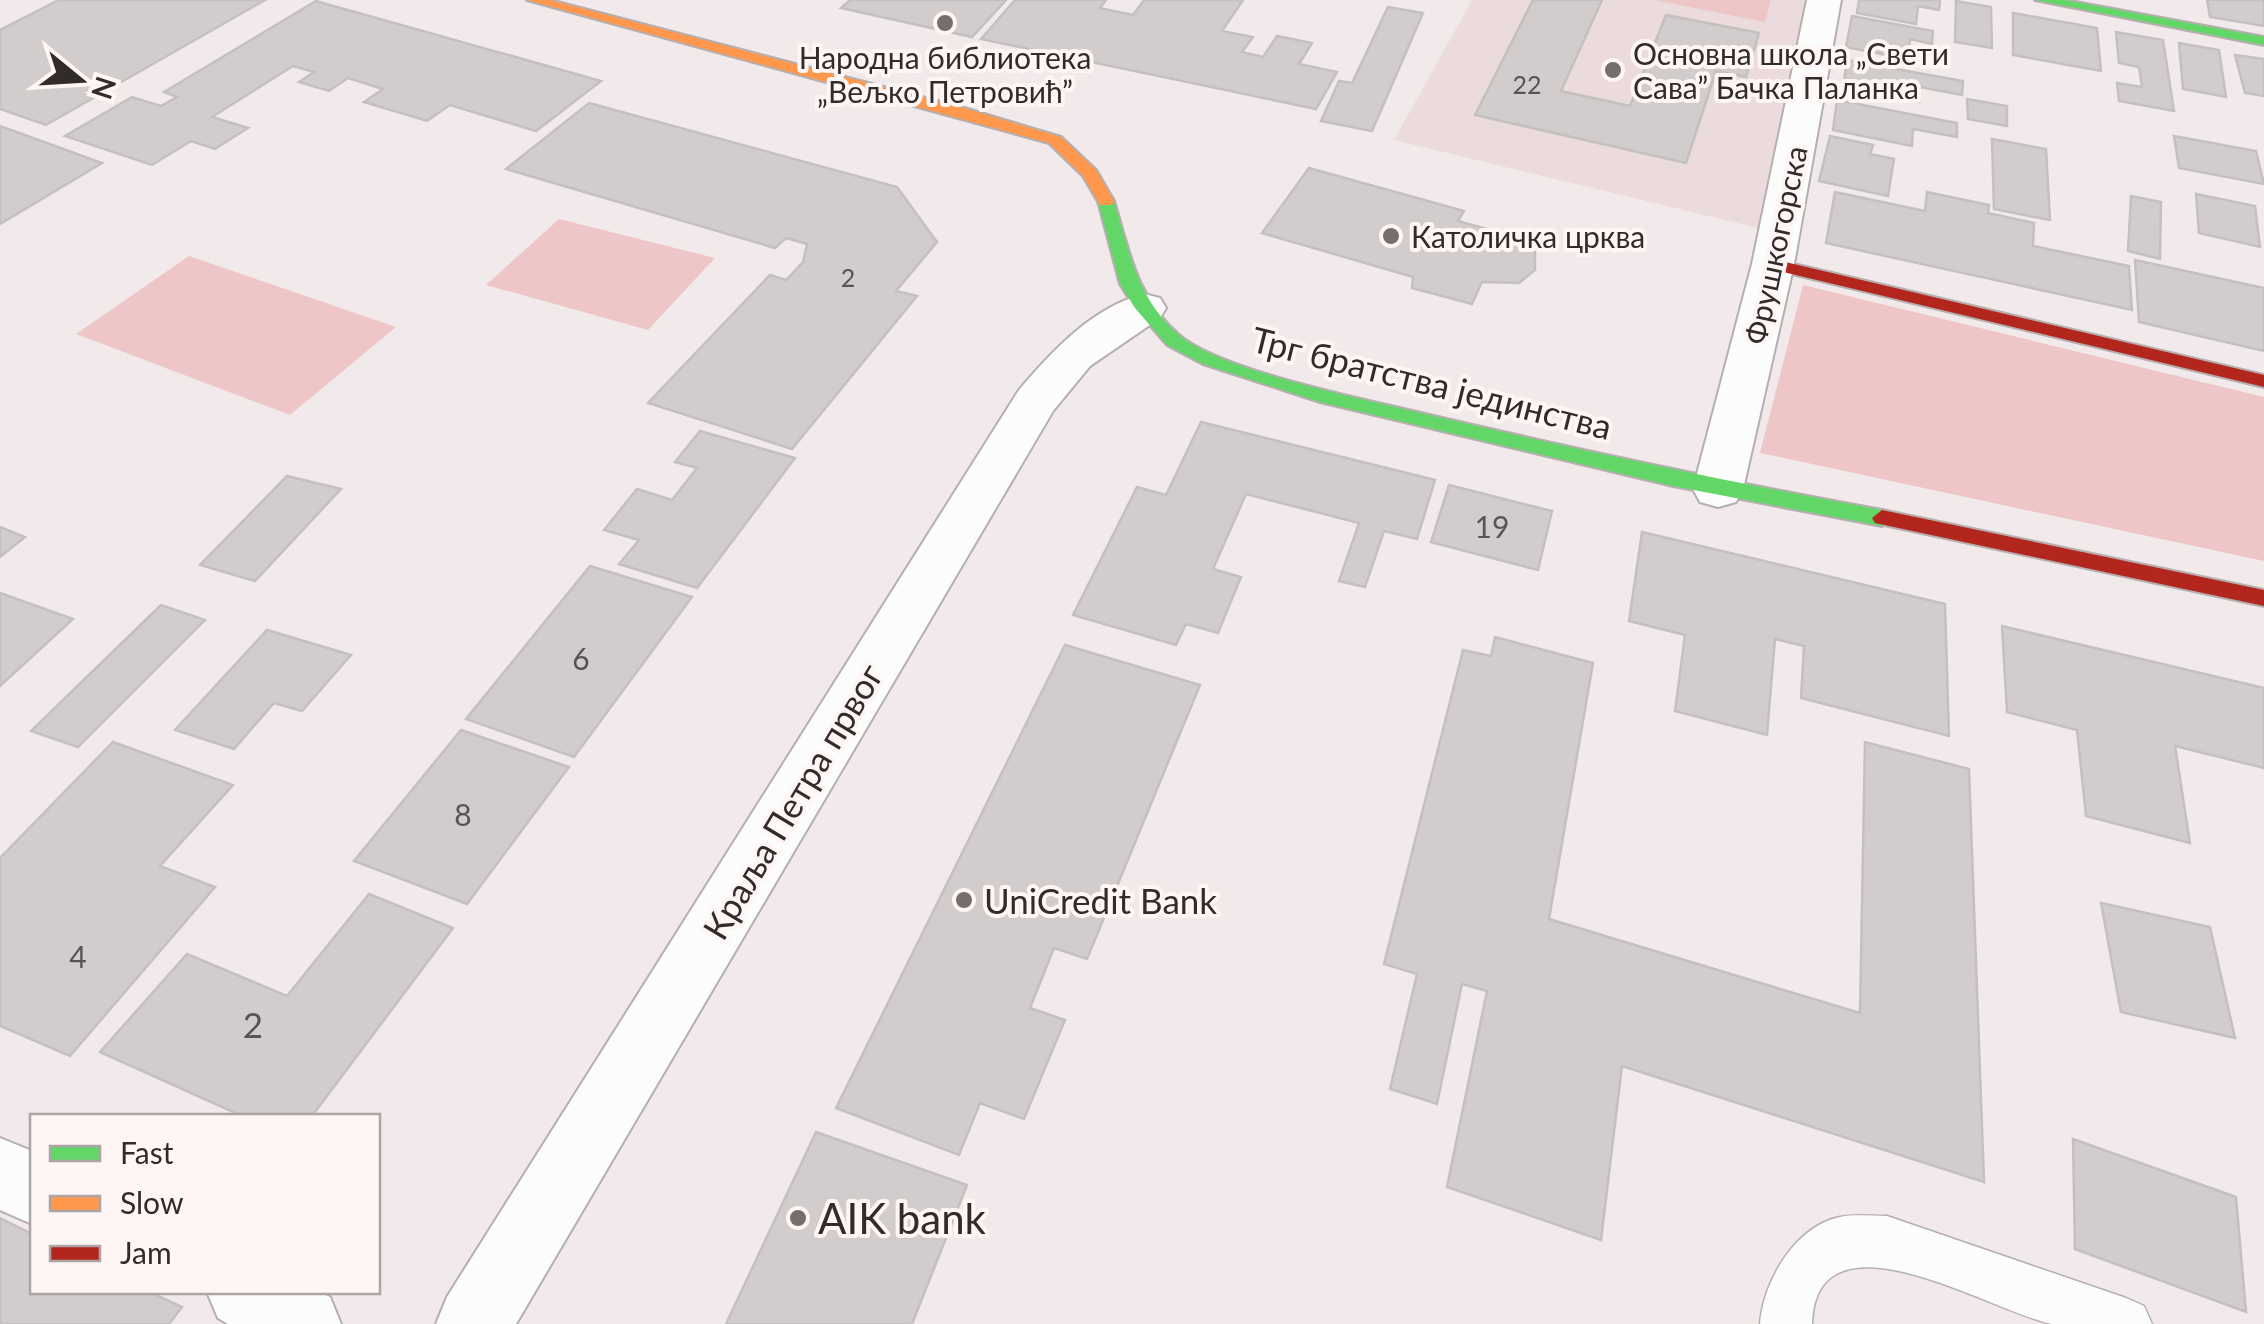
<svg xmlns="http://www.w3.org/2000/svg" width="2264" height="1324" font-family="Lato,sans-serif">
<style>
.built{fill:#ebdbdc}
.green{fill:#eec6c8}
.building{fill:#d2cccc;stroke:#c5c0c0;stroke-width:2.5}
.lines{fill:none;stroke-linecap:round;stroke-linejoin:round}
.lane-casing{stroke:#b6afaf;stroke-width:3}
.street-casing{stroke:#b6afaf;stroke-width:4}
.fast-casing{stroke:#b6afaf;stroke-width:4}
.slow-casing{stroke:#b6afaf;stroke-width:4}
.jam-casing{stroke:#b6afaf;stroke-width:4}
.lane{fill:#fdfcfc;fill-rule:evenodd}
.street{fill:#fdfcfc;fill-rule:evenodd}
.fast{fill:#63d668;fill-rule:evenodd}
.slow{fill:#ff974d;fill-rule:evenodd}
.jam{fill:#b3261e;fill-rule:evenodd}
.poi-dot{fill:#756e6e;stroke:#fef5f5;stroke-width:4}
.labels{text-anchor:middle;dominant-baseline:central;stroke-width:8;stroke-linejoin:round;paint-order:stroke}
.far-number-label{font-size:25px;fill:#595354}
.far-poi-label{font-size:30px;fill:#312b2c;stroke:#fef5f5;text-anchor:start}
.far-street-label{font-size:30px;fill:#312b2c;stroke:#fef5f5}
.number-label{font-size:30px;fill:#595354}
.street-label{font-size:35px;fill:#312b2c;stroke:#fef5f5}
.poi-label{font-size:35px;fill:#312b2c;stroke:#fef5f5;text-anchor:start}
.near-number-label{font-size:35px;fill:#595354}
.near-poi-label{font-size:42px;fill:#312b2c;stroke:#fef5f5;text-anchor:start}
</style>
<rect width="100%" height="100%" fill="#f2eaea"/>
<polygon class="built" points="1472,0 1807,0 1758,228 1394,140"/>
<g class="green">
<polygon points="1654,0 1771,0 1765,22"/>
<polygon points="559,219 715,258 648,330 486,285"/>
<polygon points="189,256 396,327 290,415 76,334"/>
<polygon points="1803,285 2264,397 2264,561 1760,453"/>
</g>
<g class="building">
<polygon points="59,0 265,0 46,125 0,109 0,30"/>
<polygon points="850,0 1006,0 972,37 841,8"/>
<polygon points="1015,0 1106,0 1100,8 1133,15 1144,0 1243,0 1222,31 1253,37 1242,52 1263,57 1277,36 1312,43 1299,64 1337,72 1316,109 981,39"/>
<polygon points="1533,0 1602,0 1561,91 1630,106 1666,15 1759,33 1746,77 1716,71 1686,163 1475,115"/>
<polygon points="1859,0 1940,0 1939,10 1918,6 1916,24 1857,13"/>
<polygon points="2207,0 2264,0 2264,26 2210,17"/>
<polygon points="316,1 601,81 536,131 450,105 427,121 364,102 383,89 348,78 329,91 299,82 314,72 293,66 212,117 248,128 215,149 191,141 152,165 65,136 132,97 161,106 177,97 164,92"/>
<polygon points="1956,1 1991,7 1992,48 1955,42"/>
<polygon points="1388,7 1423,13 1372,131 1321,121 1339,81 1352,83"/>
<polygon points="2013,13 2097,28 2101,71 2013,55"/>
<polygon points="1852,16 1933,31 1932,44 1910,39 1907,59 1846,47"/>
<polygon points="2116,32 2163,40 2174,111 2119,101 2117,83 2142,87 2139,67 2119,63"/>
<polygon points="2179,43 2219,50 2226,97 2183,89"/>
<polygon points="2235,55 2264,59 2264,96 2245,93"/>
<polygon points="1847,60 1963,81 1962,95 1920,87 1919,102 1843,88"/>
<polygon points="1967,99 2007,106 2007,126 1968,119"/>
<polygon points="1837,100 1957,123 1957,137 1913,129 1912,146 1833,130"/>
<polygon points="589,103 897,187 937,242 896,291 917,296 792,449 648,403 770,275 786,280 803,262 807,244 786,238 775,248 506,169"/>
<polygon points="0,126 102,163 0,224"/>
<polygon points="1830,136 1873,145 1870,154 1894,159 1888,196 1819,181"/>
<polygon points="2174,136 2256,151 2264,184 2179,168"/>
<polygon points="1992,139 2046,149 2050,220 1994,209"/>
<polygon points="1309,168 1464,211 1458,221 1520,238 1535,252 1535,270 1519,283 1482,282 1472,304 1412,288 1413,277 1262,233"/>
<polygon points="1835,192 1925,211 1927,192 1989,205 1988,213 2034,223 2033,246 2129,266 2132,310 1826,243"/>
<polygon points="2196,194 2255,206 2260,247 2199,233"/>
<polygon points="2131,196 2161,202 2160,259 2128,251"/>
<polygon points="2135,260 2264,288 2264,351 2139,322"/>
<polygon points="1201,422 1435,480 1417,539 1384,531 1365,587 1339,581 1359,523 1246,494 1213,569 1241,577 1218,633 1186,624 1176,645 1073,615 1137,487 1166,495"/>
<polygon points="700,431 795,458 697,588 619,564 639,540 604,530 637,489 672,500 697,468 675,462"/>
<polygon points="287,476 341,489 255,581 200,565"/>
<polygon points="1449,485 1552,511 1538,570 1431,542"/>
<polygon points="0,527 25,537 0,557"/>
<polygon points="1642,532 1945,604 1949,736 1801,698 1804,646 1775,639 1767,735 1675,711 1685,635 1629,621"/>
<polygon points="590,566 692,597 574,757 466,719"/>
<polygon points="0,593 73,619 0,686"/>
<polygon points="161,605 205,620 78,747 31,731"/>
<polygon points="2002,626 2264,688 2264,768 2175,746 2190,843 2086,816 2077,730 2007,712"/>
<polygon points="267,630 351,655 302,711 274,703 234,749 175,730"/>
<polygon points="1495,637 1593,663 1549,919 1860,1013 1865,742 1969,769 1984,1182 1622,1066 1601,1240 1447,1187 1487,991 1462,984 1437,1104 1390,1089 1417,974 1384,964 1463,650 1491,656"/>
<polygon points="1065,645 1200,685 1087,959 1054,948 1030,1008 1065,1020 1024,1119 980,1103 959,1155 836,1108"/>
<polygon points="461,730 569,767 467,904 354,861"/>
<polygon points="113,742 233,785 160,866 215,887 70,1056 0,1026 0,858"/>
<polygon points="369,894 453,928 312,1116 242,1116 100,1052 187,954 287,996"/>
<polygon points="2101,903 2210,927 2235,1038 2121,1012"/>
<polygon points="816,1132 967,1185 912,1324 726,1324"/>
<polygon points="2073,1139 2236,1197 2246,1312 2075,1249"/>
<polygon points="0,1218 32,1234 32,1292 150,1292 182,1307 169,1324 0,1324"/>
</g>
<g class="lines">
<defs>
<path id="lane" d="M1887,1216L2126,1298L2144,1306L2152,1324C2120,1324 2083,1324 2052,1324C1994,1313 1816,1202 1812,1324H1760C1763,1282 1795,1226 1840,1217C1854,1214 1872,1216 1887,1216Z"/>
<g id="street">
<polygon points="1807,0 1841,0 1794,264 1743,489 1736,502 1718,507 1700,502 1693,489 1752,264"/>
<path d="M1144,294L1160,298L1166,308L1160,318L1090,366L1053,411L516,1324H436L447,1297L1019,390C1052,351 1093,307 1144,294Z"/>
<polygon points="0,1138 32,1151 32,1224 0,1210"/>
<polygon points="207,1292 319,1292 330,1297 341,1324 228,1324 218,1318"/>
</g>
<g id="fast">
<polygon points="2035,0 2065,0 2264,37 2264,45"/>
<path d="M1106,196L1114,201C1129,251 1137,299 1179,335C1218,369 1353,397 1408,410C1565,447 1723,481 1882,510L1892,518L1882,526L1673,486L1320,402L1203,364L1167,345L1135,308L1120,284L1098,201Z"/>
</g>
<polygon id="slow" points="527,0 550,0 964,108 1061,137 1096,170 1114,201 1112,205 1100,205 1083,176 1049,143"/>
<g id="jam">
<polygon points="1773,259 2264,375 2264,387 1767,268 1767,260"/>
<polygon points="1882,510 2264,590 2264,606 1875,523 1872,518"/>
</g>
</defs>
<use href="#lane" class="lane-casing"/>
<use href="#street" class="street-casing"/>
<use href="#fast" class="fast-casing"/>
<use href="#slow" class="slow-casing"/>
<use href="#jam" class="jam-casing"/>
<use href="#lane" class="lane"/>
<use href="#street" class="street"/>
<use href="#fast" class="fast"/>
<use href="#slow" class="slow"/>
<use href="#jam" class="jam"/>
</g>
<g class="poi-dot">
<circle cx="945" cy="23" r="10"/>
<circle cx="1613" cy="70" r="10"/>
<circle cx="1391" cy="236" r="10"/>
<circle cx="964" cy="900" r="10"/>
<circle cx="798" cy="1218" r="10"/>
</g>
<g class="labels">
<g class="far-number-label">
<text x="1527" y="84">22</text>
<text x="848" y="277">2</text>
</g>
<g class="far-poi-label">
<text x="1633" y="53">Основна школа „Свети<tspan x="1633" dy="34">Сава” Бачка Паланка</tspan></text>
<text x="945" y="57" text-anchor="middle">Народна библиотека<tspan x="945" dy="34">„Вељко Петровић”</tspan></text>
<text x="1411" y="236">Католичка црква</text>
</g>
<g class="far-street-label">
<text transform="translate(1775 245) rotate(-78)">Фрушкогорска</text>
</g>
<g class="number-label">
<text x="1492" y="526">19</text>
<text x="581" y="658">6</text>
<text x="463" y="814">8</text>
<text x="78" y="956">4</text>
</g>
<g class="street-label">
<text transform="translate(1432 382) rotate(14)">Трг братства јединства</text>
<text transform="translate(792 801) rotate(-59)">Краља Петра првог</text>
</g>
<g class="poi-label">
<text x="984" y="900">UniCredit Bank</text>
</g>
<g class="near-number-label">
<text x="253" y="1024">2</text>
</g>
<g class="near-poi-label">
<text x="818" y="1218">AIK bank</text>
</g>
</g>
<rect x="30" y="1114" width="350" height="180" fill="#fef5f5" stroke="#aca4a5" stroke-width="2.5"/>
<rect x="50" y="1146" width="50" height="15" fill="#63d668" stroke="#aca4a5" stroke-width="2.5"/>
<text x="120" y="1164" font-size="30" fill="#312b2c">Fast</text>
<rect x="50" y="1196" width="50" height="15" fill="#ff974d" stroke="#aca4a5" stroke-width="2.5"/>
<text x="120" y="1214" font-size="30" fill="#312b2c">Slow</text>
<rect x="50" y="1246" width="50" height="15" fill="#b3261e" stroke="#aca4a5" stroke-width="2.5"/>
<text x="120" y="1264" font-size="30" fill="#312b2c">Jam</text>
<g transform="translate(80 80) rotate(108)" stroke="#fef5f5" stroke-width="8" paint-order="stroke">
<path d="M0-8L18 38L0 25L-18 38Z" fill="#312b2c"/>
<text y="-15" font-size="28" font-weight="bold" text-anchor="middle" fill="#312b2c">N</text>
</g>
</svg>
